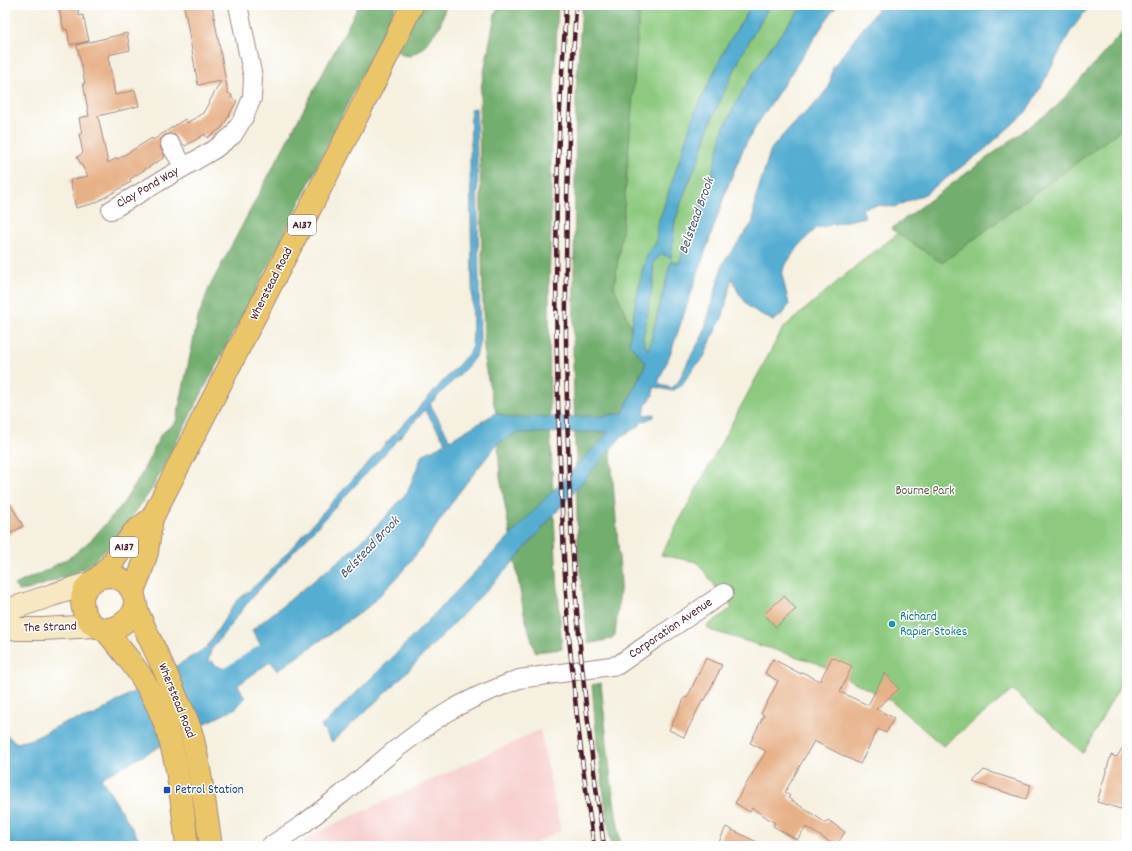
<svg xmlns="http://www.w3.org/2000/svg" width="1132" height="851" font-family="Dekko,sans-serif">
<style>
.built{fill:#f7d0cf}
.green{fill:#8dca7f;stroke:#6c7455}
.forest{fill:#72ae6e;stroke:#5e664c}
.water{fill:#55add2;stroke:#50667e;fill-rule:evenodd}
.lines{fill:none;stroke-linecap:round;stroke-linejoin:round}
.stream{stroke:#55add2;stroke-width:5}
.building{fill:#e7b188}
.minor-casing{stroke:#a08885;stroke-width:20}
.secondary-casing{stroke:#a08885;stroke-width:24}
.primary-casing{stroke:#a08885;stroke-width:24}
.minor{stroke:#fff;stroke-width:18}
.secondary{stroke:#f7e8c3;stroke-width:22}
.primary{stroke:#ebc669;stroke-width:22}
.rail-casing{stroke:#4a1f2b;stroke-width:4.5}
.rail{stroke:#fff;stroke-width:3;stroke-dasharray:9;stroke-linecap:butt}
.culture-dot{fill:#0f9aa8;stroke:#fff;stroke-width:1.5}
.transit-dot{fill:#1a4fb4;stroke:#fff;stroke-width:1.5}
.labels{text-anchor:middle;dominant-baseline:central;stroke-width:3;stroke-linejoin:round;paint-order:stroke}
.shield{fill:#fff;stroke:#80626b;stroke-width:1}
.shield-label{font-size:12px;font-weight:bold;fill:#4a1f2b}
.street-label{font-size:13px;fill:#4a1f2b;stroke:#fff}
.park-label{font-size:13px;fill:#615b48;stroke:#fff}
.culture-label{font-size:13px;fill:#0d838f;stroke:#fff;text-anchor:start}
.transit-label{font-size:13px;fill:#164399;stroke:#fff;text-anchor:start}
.water-label{font-size:14px;font-style:italic;fill:#4e586e;stroke:#fff}
</style>
<rect width="100%" height="100%" fill="#fff"/>
<filter id="ink" filterUnits="userSpaceOnUse"><feTurbulence type="fractalNoise" baseFrequency=".025" numOctaves="2"/><feDisplacementMap in="SourceGraphic" scale="8" xChannelSelector="R" yChannelSelector="G"/><feConvolveMatrix kernelMatrix="1 2 1 2 8 2 1 2 1" color-interpolation-filters="sRGB"/></filter>
<filter id="wash" filterUnits="userSpaceOnUse"><feTurbulence type="fractalNoise" baseFrequency=".012" numOctaves="4" result="noise"/><feDisplacementMap in="SourceGraphic" scale="16" xChannelSelector="R" yChannelSelector="G"/><feGaussianBlur stdDeviation="0.9" result="paint"/><feColorMatrix in="noise" values="0 0 0 0 0 0 0 0 0 0 0 0 0 0 0 0 0 1.4 0 .05"/><feComposite in="paint" operator="in"/></filter>
<g filter="url(#wash)">
<rect width="100%" height="100%" fill="#f5f0df"/>
<polygon class="built" points="540,730 561,831 529,846 296,846 317,832 336,823 346,819"/>
<g class="green">
<polygon points="636,5 806,5 640,378 614,287"/>
<polygon points="1127,32 1127,673 1083,753 1013,690 943,746 891,701 817,663 710,630 707,626 732,608 697,562 661,555 783,328 857,265 1061,109"/>
</g>
<g class="forest">
<polygon points="359,5 396,5 276,251 152,489 114,542 90,565 73,574 28,590 19,591 14,585 45,571 72,556 92,539 122,505 141,475 161,434 176,422 198,318 209,288"/>
<polygon points="416,5 446,5 440,26 422,49 410,56 402,55 395,49"/>
<polygon points="499,5 558,5 551,154 551,225 549,283 550,425 556,559 562,649 535,652 524,613 500,477 498,443 510,418 496,413 485,366 484,350 479,122 481,88 495,15"/>
<polygon points="582,5 640,5 622,233 614,287 646,363 623,413 602,416 609,431 621,582 615,635 611,639 588,644 578,550 573,362 576,92"/>
<polygon points="1127,27 1127,125 942,263 891,229 1056,107"/>
<polygon points="601,683 611,781 621,846 611,846 597,743 592,685"/>
</g>
<path class="water" d="M752,5H770L743,52L712,118L700,155L684,195L675,221L671,258L662,254L653,263L654,277L643,339L648,351L671,261L679,263L711,178L724,127L743,90L770,48L803,5H838L831,13L758,123L744,147L727,188L671,352L658,383L671,388L677,384L692,354L703,335L723,263L753,222L755,200L771,149L791,126L815,104L829,87L833,67L881,5H1090L1070,32L1042,85L1026,112L984,150L925,194L894,207L879,205L862,208L865,217L817,228L807,237L795,251L784,267L782,275L789,304L784,313L773,321L749,307L738,292L732,277L723,316L715,331L704,357L692,370L681,386L672,391L656,387L654,388L653,396L646,404L644,415L654,414V417L641,422L639,426L622,436L507,569L395,684L332,742L321,726L325,723L392,658L503,543L609,432L517,433L498,443L457,495L422,547L395,580L368,607L277,671L271,661L238,685L245,698L236,708L163,745L101,778L143,846H5V734L17,743L33,739L64,723L93,716L206,648L237,600L247,593L270,572L333,501L471,351L473,334L470,163L471,109L476,108L480,340L477,354L467,367L430,404L450,440L496,413L510,418L602,416L623,413L646,363L629,343L634,311L643,267L649,250L656,244L657,225L662,212L695,112L727,45ZM425,410L446,443L422,455L408,491L390,512L360,543L326,571L252,630L262,647L228,671L214,664L212,661L208,662L211,650L252,597Z"/>
<g class="lines">
<polyline class="stream" points="223,672 267,643"/>
</g>
<g id="blocks">
<g class="building">
<polygon points="58,5 77,5 79,16 83,15 89,41 70,45 67,29 64,30"/>
<polygon points="184,5 212,5 228,93 232,95 231,98 237,101 222,128 207,138 205,134 185,146 175,135 170,134 165,135 161,139 160,144 161,149 165,157 130,179 131,182 95,203 76,208 70,180 88,176 77,157 83,153 79,134 82,134 79,118 89,116 83,83 85,83 77,45 127,33 130,50 108,55 115,95 135,90 139,106 98,116 108,163 117,158 118,159 152,138 153,140 185,119 187,123 203,113 221,81 198,85"/>
<polygon points="5,495 23,526 5,537"/>
<polygon points="784,596 796,609 776,627 764,614"/>
<polygon points="832,657 852,666 840,692 868,705 885,673 899,689 876,709 894,718 886,733 878,729 860,764 814,741 785,792 790,796 788,798 826,823 828,820 845,832 836,846 806,827 797,840 773,826 775,823 752,808 750,812 735,803 766,751 750,743 764,715 761,714 778,681 765,673 773,659 801,674 802,672 820,681"/>
<polygon points="706,658 722,665 705,700 703,699 684,737 669,730 685,697 687,698"/>
<polygon points="1127,740 1127,787 1121,809 1097,802 1111,755 1117,757"/>
<polygon points="984,770 1031,785 1026,799 973,782"/>
<polygon points="726,827 765,846 727,846 719,842"/>
</g>
</g>
</g>
<g filter="url(#ink)">
<use href="#blocks" fill-opacity="0" stroke="#a08885" stroke-width="1"/>
<g class="lines">
<defs>
<g id="minor">
<polyline points="170,144 184,167"/>
<polyline points="111,210 215,149 233,135 244,117 252,98 253,77 238,5"/>
<polyline points="270,846 302,825 342,794 395,750 435,720 456,707 480,695 519,679 618,665 652,641 724,593"/>
</g>
<g id="secondary">
<polyline points="5,611 52,595 91,583"/>
<polyline points="5,625 17,629 43,629 95,626"/>
</g>
<g id="primary">
<polyline points="98,578 109,567 133,533 152,518"/>
<polyline points="133,591 140,574 147,552 152,518 378,75 412,5"/>
<path d="M136,607C127,629 97,640 85,614C83,610 82,604 82,599C83,591 88,584 95,580C104,574 118,575 126,583C136,592 134,601 138,613C151,643 166,671 178,701C183,711 188,722 191,732C201,769 205,808 211,846"/>
<path d="M104,629C121,649 138,669 151,693C177,739 181,795 187,846"/>
</g>
</defs>
<use href="#minor" class="minor-casing"/>
<use href="#secondary" class="secondary-casing"/>
<use href="#primary" class="primary-casing"/>
<use href="#minor" class="minor"/>
<use href="#secondary" class="secondary"/>
<use href="#primary" class="primary"/>
<defs>
<g id="rail">
<path d="M566,5C564,49 560,92 559,136C554,252 556,368 561,483C563,538 565,594 570,648C576,714 584,780 594,846"/>
<path d="M576,5C574,49 570,92 569,136C565,239 565,342 568,445C571,579 585,714 604,846"/>
</g>
</defs>
<use href="#rail" class="rail-casing"/>
<use href="#rail" class="rail"/>
</g>
</g>
<circle class="culture-dot" cx="892" cy="624" r="4"/>
<rect class="transit-dot" x="163" y="786" width="8" height="8" rx="2"/>
<g class="labels">
<g class="shield">
<rect x="288" y="215" width="28" height="20" rx="3"/>
<rect x="110" y="537" width="28" height="20" rx="3"/>
</g>
<g class="shield-label">
<text x="302" y="225">A137</text>
<text x="124" y="547">A137</text>
</g>
<g class="street-label">
<text transform="translate(148 188) rotate(-30)">Clay Pond Way</text>
<text transform="translate(272 284) rotate(-63)">Wherstead Road</text>
<text transform="translate(50 628) rotate(-2)">The Strand</text>
<text transform="translate(671 629) rotate(-34)">Corporation Avenue</text>
<text transform="translate(176 701) rotate(68)">Wherstead Road</text>
</g>
<g class="park-label">
<text x="925" y="491">Bourne Park</text>
</g>
<g class="culture-label">
<text x="900" y="617">Richard<tspan x="900" dy="15">Rapier Stokes</tspan></text>
</g>
<g class="transit-label">
<text x="175" y="790">Petrol Station</text>
</g>
<g class="water-label">
<text transform="translate(697 216) rotate(-70)">Belstead Brook</text>
<text transform="translate(370 548) rotate(-46)">Belstead Brook</text>
</g>
</g>
<rect width="1132" height="851" fill="none" stroke="#fff" stroke-width="20"/>
</svg>
